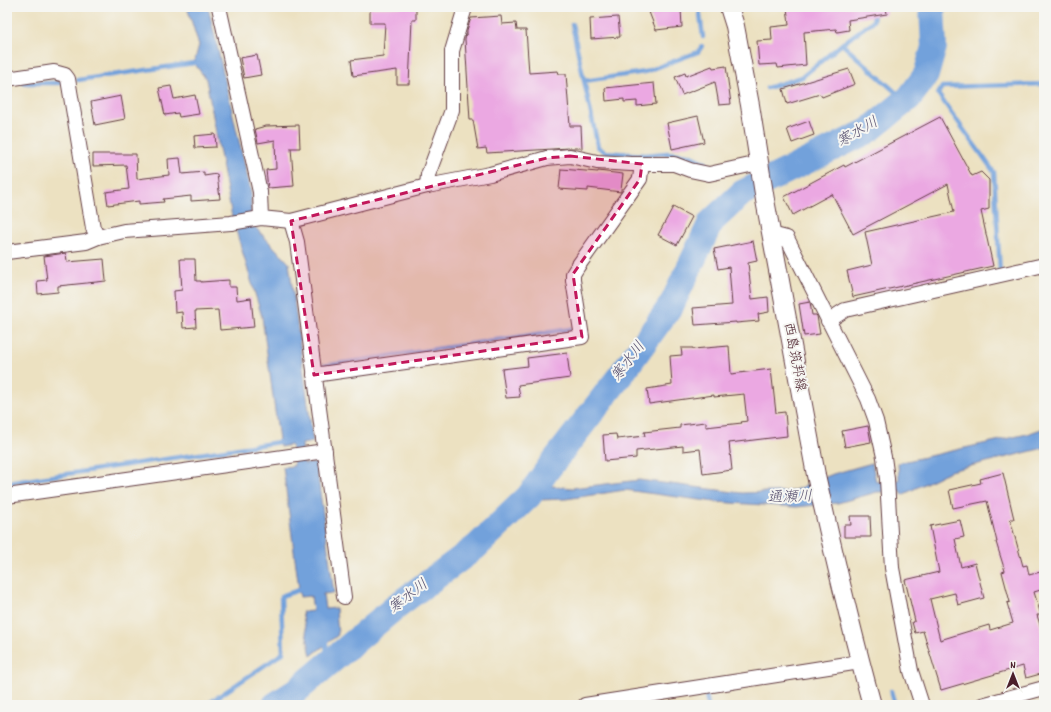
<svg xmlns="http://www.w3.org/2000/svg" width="1051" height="712" font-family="Dekko,'Klee One',sans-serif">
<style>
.water{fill:#72a1db;stroke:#5e6083}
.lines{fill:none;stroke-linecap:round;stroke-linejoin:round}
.stream{stroke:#72a1db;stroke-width:4.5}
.river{stroke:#72a1db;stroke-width:26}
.building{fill:#eba8e2}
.minor-casing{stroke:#623c42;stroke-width:16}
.major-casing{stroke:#623c42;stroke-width:20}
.minor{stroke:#fff;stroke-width:14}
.major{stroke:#fff;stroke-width:18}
.marked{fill:#c2185b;fill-opacity:0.2;stroke:#c2185b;stroke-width:3;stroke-dasharray:8 5;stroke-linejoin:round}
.labels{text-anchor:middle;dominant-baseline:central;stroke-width:4;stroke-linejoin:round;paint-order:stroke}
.street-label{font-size:14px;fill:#4a1f2b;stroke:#f6f6f2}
.water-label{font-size:15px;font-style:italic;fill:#5a5371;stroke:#f6f6f2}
</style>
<rect width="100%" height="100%" fill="#f6f6f2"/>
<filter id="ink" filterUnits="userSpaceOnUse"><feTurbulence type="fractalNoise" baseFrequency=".025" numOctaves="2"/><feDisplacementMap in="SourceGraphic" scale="8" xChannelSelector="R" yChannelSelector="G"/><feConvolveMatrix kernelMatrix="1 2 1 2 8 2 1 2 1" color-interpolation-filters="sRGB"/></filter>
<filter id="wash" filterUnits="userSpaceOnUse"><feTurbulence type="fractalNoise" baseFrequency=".012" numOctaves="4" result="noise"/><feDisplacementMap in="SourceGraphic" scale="16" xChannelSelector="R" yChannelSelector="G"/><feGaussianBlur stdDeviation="0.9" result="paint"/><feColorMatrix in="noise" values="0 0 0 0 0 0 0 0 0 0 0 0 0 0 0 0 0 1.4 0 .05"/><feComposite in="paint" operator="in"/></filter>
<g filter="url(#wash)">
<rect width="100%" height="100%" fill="#ece1c1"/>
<g class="water">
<polygon points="187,7 208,7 251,193 251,215 254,226 289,263 313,442 302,444 304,464 316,463 334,593 323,594 325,609 336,608 338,635 311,656 302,612 313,611 311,596 300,597 283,467 294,466 291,445 280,447 262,317 232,217 206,79 194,63 199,45"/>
<polygon points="1044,428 1044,448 950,471 902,495 901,491 877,492 838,503 796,507 715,502 625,490 566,499 539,500 551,486 572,488 639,480 742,493 792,491 833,474 872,463 876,482 899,480 898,463 1027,434"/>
</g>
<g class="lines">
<g class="stream">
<polyline points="699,7 703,37"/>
<polyline points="875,7 873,21 842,44 901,97 909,98"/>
<polyline points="572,24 598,147 605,152 645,155 668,153 689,155 706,163"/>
<polyline points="78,80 194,63"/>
<polyline points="584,81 645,72 698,52 702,46"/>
<polyline points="23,83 60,83"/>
<polyline points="767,88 802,77 842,44"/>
<polyline points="1000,272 994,172 938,94 942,87 1044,84"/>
<polyline points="323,366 570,329"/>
<polyline points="7,483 279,442"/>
<polyline points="325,639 329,664"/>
<polyline points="891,691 895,705"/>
<polyline points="706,694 708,705"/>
<polyline points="206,705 283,653 281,596 299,590"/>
</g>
<polyline class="river" points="275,705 295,692 399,604 476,547 529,496 548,469 623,372 672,304 711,222 742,193 868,131 909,98 926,75 934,47 932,7"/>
</g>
<g id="blocks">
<g class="building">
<polygon points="416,7 416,20 412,20 409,84 397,84 397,70 353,76 351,60 383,56 385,23 370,23 370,8"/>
<polygon points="787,7 886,7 887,14 848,20 849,30 837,32 836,29 804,32 806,65 778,68 777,64 759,65 757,41 772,40 771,27 789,25"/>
<polygon points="681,9 682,27 656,30 649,12"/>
<polygon points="501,16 502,24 516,23 517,30 526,30 529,73 558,71 559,74 566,74 570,126 581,126 582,148 569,148 487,153 486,148 478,149 473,120 470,120 465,39 466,34 467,34 467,30 471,18"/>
<polygon points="618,17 620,37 591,39 590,19"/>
<polygon points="257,55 261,75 244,78 240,58"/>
<polygon points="712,66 713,68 726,66 731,104 719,105 715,82 682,95 675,77 685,73 686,76"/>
<polygon points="849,69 855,84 822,97 820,94 787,104 783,89"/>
<polygon points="654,83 656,104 637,106 637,101 624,102 624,99 606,101 605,88"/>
<polygon points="171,86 174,99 195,95 199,114 179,117 178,113 165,115 159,88"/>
<polygon points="121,96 125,119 95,125 91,102"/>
<polygon points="698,116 704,142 672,149 667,123"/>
<polygon points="940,117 972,176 981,172 989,180 989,209 981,211 993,266 853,297 847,271 872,265 865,232 954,212 948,184 853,234 832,194 793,215 784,197 844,165 845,167"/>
<polygon points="809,121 814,135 792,143 787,129"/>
<polygon points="299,125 300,148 291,148 294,186 268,188 266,170 276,169 275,140 258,143 255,129 266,126"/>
<polygon points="215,134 216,147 195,148 194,136"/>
<polygon points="93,154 136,154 137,179 169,175 168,159 180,158 182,174 204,172 204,176 217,174 220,199 191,201 191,196 163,199 164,202 139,204 139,201 108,205 106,192 129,189 126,165 93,166"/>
<polygon points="561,169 598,172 598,171 623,174 621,190 621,192 588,188 588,191 559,189"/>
<polygon points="673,207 692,217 677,245 658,235"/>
<polygon points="753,241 757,261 748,263 752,299 768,297 769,312 758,314 759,321 736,323 736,322 695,325 693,308 732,305 729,267 718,269 714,249"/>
<polygon points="66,253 67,262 104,259 106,281 58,286 58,292 38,294 37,281 47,280 44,256"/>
<polygon points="180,259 195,259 196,281 201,281 201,282 229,280 229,287 236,287 237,300 251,298 254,327 220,330 218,310 195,311 196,327 183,328 182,312 175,313 174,291 182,290"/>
<polygon points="810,302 812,315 816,315 817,316 820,334 804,336 799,304"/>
<polygon points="729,346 731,374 771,369 776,413 785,412 787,436 729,443 732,470 703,474 700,449 683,451 683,446 636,451 636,458 605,461 603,435 616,434 617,439 645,436 644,432 680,428 680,425 706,422 706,427 742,423 741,422 747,421 744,394 714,397 714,395 649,404 647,389 672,385 670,356 682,355 681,348 693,348 693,349"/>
<polygon points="567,353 570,378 518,385 520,397 506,398 502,369 528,366 527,358"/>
<polygon points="868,426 871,442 845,447 842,431"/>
<polygon points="1003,473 1014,519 1010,519 1023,566 1027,565 1029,575 1044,571 1044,589 1034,592 1041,615 1037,615 1044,638 1044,673 1026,678 1023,666 941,690 923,631 915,633 912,622 915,621 905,580 939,572 930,526 960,520 964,537 955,539 961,567 975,563 984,598 958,605 955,593 930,599 940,640 989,625 990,630 1013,623 1007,603 1010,602 1002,572 1005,571 996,542 997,542 987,501 953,508 949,490 981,483 980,479"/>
<polygon points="850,516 870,516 871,537 844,537 844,525 851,525"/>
</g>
</g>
</g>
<g filter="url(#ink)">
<use href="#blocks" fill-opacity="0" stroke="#623c42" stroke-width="1"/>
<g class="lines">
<defs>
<g id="minor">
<polyline points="219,7 260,192 261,218"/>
<polyline points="7,79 54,72 65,75 68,79 93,228 98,237"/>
<polyline points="427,186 428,175 452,110 452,51 464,11 465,7"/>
<polyline points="291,221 297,242 344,597"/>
<polyline points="771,234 787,238 868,399 876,421 884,457 887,479 892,568 911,671 922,705"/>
<polyline points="7,252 86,242 98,237 124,231 231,223 261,218 291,221 427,186 490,174 547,158 570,156 597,162 631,164 674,164 690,170 709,174 759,163"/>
<polyline points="828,321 845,310 1044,265"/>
<polyline points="314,375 582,337 573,280 573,274 578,266 640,179 642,164"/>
<polyline points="7,496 325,451"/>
<polyline points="585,705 860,662"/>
<polyline points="982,705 1044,688"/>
</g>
<path id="major" d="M729,7L735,26L750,105L765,200L816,475C833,552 851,629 872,705"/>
</defs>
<use href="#minor" class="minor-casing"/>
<use href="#major" class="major-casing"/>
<use href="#minor" class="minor"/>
<use href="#major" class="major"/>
</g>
</g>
<path class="marked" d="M570,156L642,164L640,179L573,274L582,337L314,375L291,221L547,158Z"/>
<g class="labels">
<g class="street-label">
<text transform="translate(794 357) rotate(79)">西島筑邦線</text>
</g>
<g class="water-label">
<text transform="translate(858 133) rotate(-30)">寒水川</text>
<text transform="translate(629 362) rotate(-53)">寒水川</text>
<text transform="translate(790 498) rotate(-2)">通瀬川</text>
<text transform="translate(409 597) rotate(-38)">寒水川</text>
</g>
</g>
<rect width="1051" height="712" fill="none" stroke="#f6f6f2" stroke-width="24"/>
<g transform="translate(1013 674)" stroke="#f6f6f2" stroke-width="3" paint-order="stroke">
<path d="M0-3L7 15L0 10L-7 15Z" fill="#4a1f2b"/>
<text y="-6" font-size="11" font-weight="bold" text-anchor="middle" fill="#4a1f2b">N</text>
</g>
</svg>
